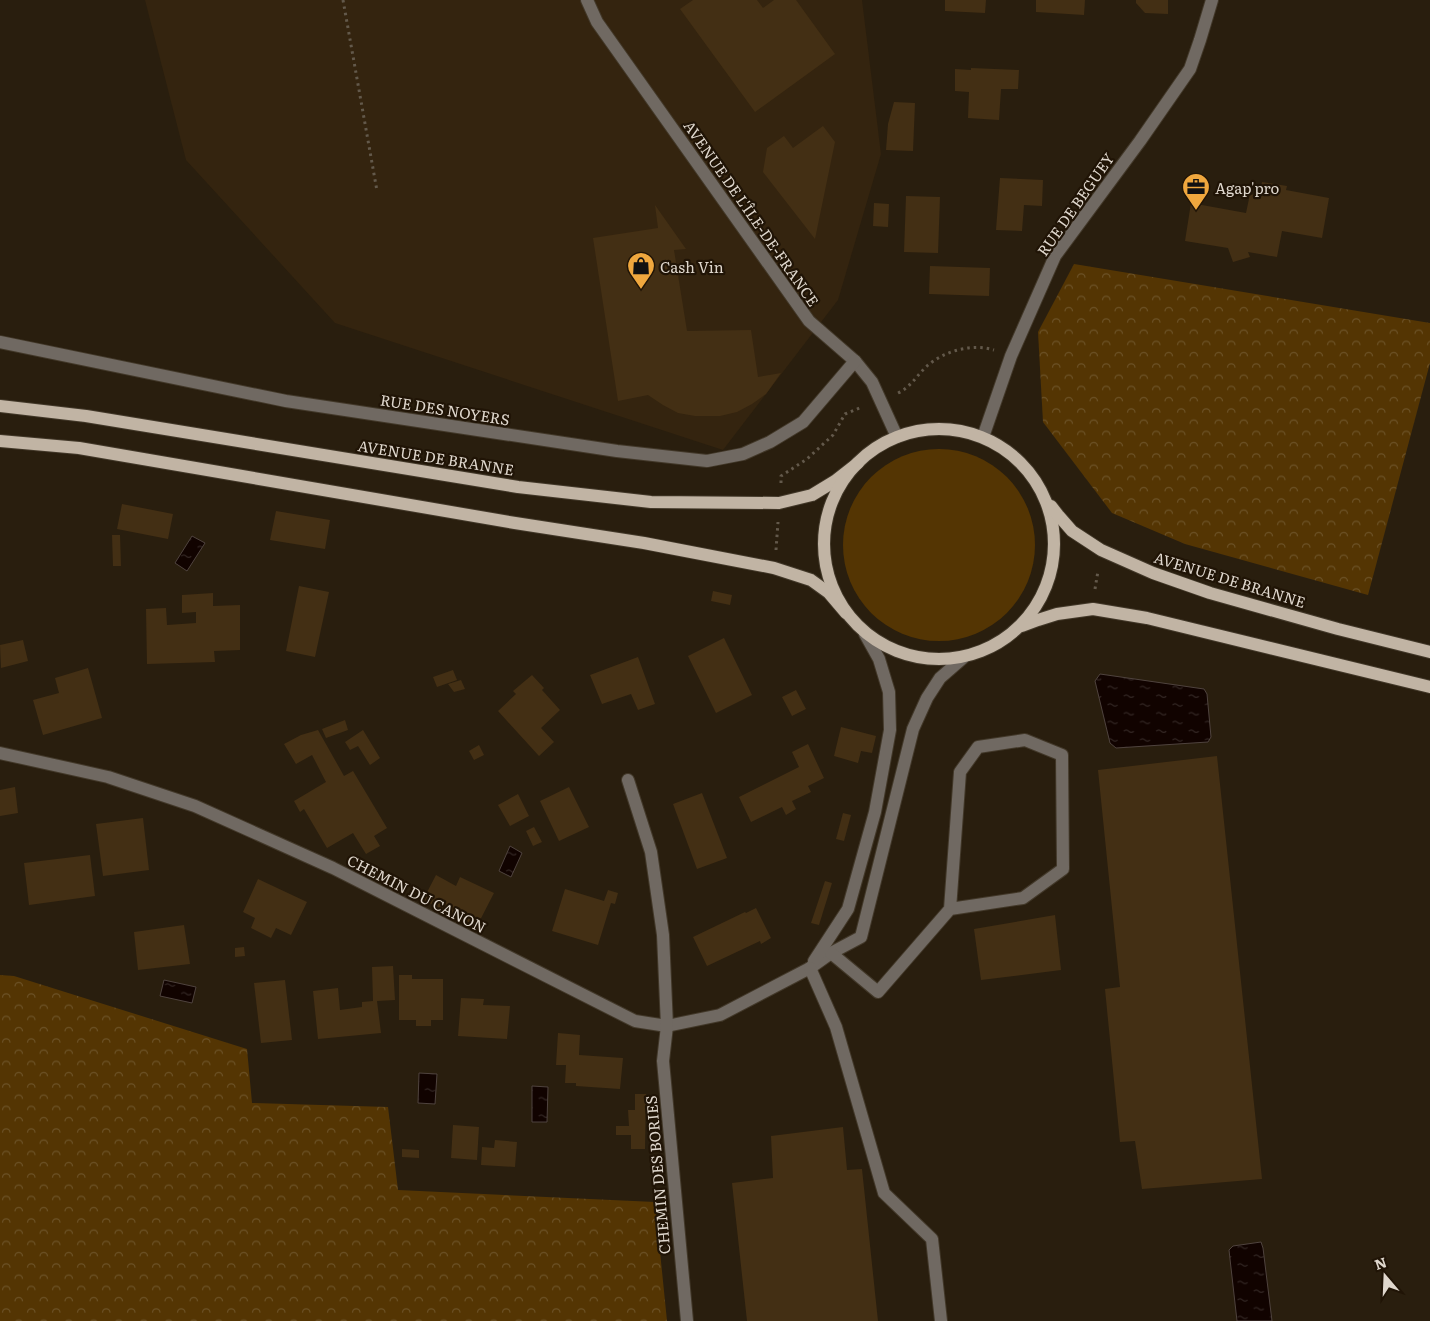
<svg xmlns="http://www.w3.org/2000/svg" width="1430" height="1321" font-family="Literata,serif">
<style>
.built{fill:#34240f}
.green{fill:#543503}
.forest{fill:url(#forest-crowns)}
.water{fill:url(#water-ripples);stroke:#4f433e}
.building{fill:#432f14}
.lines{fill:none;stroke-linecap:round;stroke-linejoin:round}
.minor-casing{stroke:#423829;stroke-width:14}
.major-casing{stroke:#423829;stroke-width:14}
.path{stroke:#63594b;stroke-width:3;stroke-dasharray:2.5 4;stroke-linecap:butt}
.minor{stroke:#706962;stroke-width:12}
.major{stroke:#c1b4a4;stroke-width:12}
.labels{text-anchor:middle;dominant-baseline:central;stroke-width:4.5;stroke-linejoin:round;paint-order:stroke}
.poi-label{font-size:15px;fill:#dfd7cd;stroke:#201406;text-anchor:start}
.street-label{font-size:15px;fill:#dfd7cd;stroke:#201406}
</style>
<defs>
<pattern id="forest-crowns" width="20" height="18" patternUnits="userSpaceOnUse" patternTransform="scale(1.25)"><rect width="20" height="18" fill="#543503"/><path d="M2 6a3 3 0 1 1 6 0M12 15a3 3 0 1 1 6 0" fill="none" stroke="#6c5227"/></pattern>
<pattern id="water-ripples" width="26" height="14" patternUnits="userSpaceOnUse" patternTransform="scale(1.25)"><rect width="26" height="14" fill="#110300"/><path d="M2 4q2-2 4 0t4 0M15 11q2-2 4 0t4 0" fill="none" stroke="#332724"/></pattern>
</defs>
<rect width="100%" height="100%" fill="#291e0e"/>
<polygon class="built" points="145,0 862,0 881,154 838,300 723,450 335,323 186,160"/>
<circle class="green" cx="939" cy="545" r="96"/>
<g class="forest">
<polygon points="1074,264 1430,323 1430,363 1368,595 1185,544 1112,513 1043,422 1038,332"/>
<polygon points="0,975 14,976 247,1049 252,1103 388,1107 398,1190 655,1202 667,1321 0,1321"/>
</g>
<g class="water">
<polygon points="192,536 205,543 187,571 175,563"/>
<polygon points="1100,674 1204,689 1207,694 1211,737 1208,742 1116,748 1110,743 1095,681"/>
<polygon points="510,846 522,853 511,877 499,871"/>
<polygon points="164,980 196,987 192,1003 160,996"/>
<polygon points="419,1073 437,1074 435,1104 418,1103"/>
<polygon points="532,1086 548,1087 547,1122 532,1122"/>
<polygon points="1261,1242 1263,1248 1272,1321 1237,1321 1229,1250 1233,1246"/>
</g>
<g class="building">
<polygon points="693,0 757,0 763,8 774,0 796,0 835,54 755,112 680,9"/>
<polygon points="945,0 986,0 985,13 945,11"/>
<polygon points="1036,0 1085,0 1084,15 1036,12"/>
<polygon points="1136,0 1168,0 1168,14 1145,13 1136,3"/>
<polygon points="971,68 1019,70 1018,89 1001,89 999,120 968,118 969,92 955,91 955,69 971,70"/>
<polygon points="894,102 915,103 913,151 886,150 888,124"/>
<polygon points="823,126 835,142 815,239 763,172 767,148 784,136 793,148"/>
<polygon points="1000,178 1043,180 1042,206 1024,205 1022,231 996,230"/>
<polygon points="1262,182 1287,186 1286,190 1329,198 1322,238 1282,231 1277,257 1248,252 1250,257 1233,262 1228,248 1185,241 1191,203 1246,213 1250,194 1259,196"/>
<polygon points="906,196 940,197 938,253 904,252"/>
<polygon points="874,203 889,204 888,227 873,226"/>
<polygon points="655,205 686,249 674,250 687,331 751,330 758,377 781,373 766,394 752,404 737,412 720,416 695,416 678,413 663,405 648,395 618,401 593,238 658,228"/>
<polygon points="930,266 990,268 989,296 929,294"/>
<polygon points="122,504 173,514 168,539 117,529"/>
<polygon points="276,511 330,520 325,549 270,540"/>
<polygon points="112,535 120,535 121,566 113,566"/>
<polygon points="299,586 329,592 315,657 286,651"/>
<polygon points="713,591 732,595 730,605 711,601"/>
<polygon points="213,593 213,606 240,605 240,650 214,651 215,662 147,664 146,609 166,608 167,625 196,623 196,612 182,613 182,595"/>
<polygon points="724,638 752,695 716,713 688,656"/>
<polygon points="23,640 28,661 1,668 0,645"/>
<polygon points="638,657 655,704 638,710 631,694 602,704 590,675"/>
<polygon points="88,668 102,718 43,735 33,700 59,693 55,678"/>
<polygon points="453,670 457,680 437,687 433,677"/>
<polygon points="532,675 544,688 542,690 560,710 541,728 554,742 539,756 498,711 516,694 513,691"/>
<polygon points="461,680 465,689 454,692 448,684"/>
<polygon points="796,690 806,709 792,716 782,697"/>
<polygon points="345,720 348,730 326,738 322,729"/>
<polygon points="841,727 876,736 872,753 861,751 858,763 834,756"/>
<polygon points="318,730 344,776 353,771 387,828 374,836 380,846 366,854 353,833 327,848 304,809 300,812 294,801 326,782 312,755 296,764 284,744 301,735"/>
<polygon points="363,730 380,758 370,765 358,746 350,750 345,742"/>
<polygon points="808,744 824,778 808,786 811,792 792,801 796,809 786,815 782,807 751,822 739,797 799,767 792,752"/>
<polygon points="479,745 484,755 474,760 469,751"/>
<polygon points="1217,756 1262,1179 1142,1189 1135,1141 1120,1142 1105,989 1120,987 1098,770"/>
<polygon points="15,787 18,813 0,816 0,790"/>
<polygon points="569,787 589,827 559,841 540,801"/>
<polygon points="702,793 727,858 697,869 673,804"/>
<polygon points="518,794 529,816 510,826 498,805"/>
<polygon points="843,813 851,815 844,841 836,839"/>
<polygon points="143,818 149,870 103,876 96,824"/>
<polygon points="534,827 542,842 533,846 526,831"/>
<polygon points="90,855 95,896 29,905 24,863"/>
<polygon points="436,875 456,886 460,877 494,893 477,926 423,900"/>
<polygon points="258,879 307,902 291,935 276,928 271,938 251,928 255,918 243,912"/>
<polygon points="825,881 832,883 819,925 811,923"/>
<polygon points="565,889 604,901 608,890 618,893 615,904 611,903 598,945 552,931"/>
<polygon points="756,908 771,938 761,944 760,941 707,966 693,937 745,912 746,913"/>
<polygon points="1055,915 1061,970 981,980 974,929"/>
<polygon points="184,925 190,964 138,970 134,932"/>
<polygon points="244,947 245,956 235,957 235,948"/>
<polygon points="393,966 395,1000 377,1001 381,1033 318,1039 313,991 338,988 340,1010 362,1007 362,1002 373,1001 372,967"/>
<polygon points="399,975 412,975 412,979 443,979 443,1020 431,1020 431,1026 416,1026 416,1020 399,1020"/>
<polygon points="285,980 292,1040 261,1043 254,983"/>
<polygon points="461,998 484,999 483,1005 510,1006 507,1039 458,1036"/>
<polygon points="558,1033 580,1035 579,1055 623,1058 620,1089 576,1086 576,1083 565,1083 566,1065 556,1065"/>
<polygon points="635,1094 646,1094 645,1149 631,1149 631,1135 616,1135 616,1126 629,1126 628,1110 635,1110"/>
<polygon points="453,1125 479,1127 477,1160 451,1158"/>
<polygon points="843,1127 847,1170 862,1169 878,1321 747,1321 732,1183 773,1178 771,1136"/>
<polygon points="495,1140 517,1142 515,1167 481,1165 482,1147 494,1148"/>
<polygon points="402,1149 419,1150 419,1158 402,1157"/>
</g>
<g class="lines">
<defs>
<g id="minor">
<polyline points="587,0 597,22 809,321 855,361 872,382 897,437"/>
<polyline points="0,342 286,401 617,451 707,461 743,454 770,442 803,422 855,361"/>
<polyline points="983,437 1011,356 1055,256 1140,141 1190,69 1200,40 1212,0"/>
<polyline points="0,753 108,777 195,806 333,868 635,1021 667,1026 720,1015 810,968 831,953 861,937 913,729 927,698 940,678 963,658"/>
<polyline points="628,780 651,852 663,935 667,1026 663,1061 687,1321"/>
<polyline points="831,953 878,992 950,909 1023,898 1063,869 1062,755 1025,740 978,747 960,772 950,909"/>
<polyline points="814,961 848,909 875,812 890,730 889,692 879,659 865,634"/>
<polyline points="810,968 836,1027 884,1193 932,1239 941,1321"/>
</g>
<g id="major">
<polyline points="0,406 86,416 518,487 651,502 779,503 812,495 835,481 858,463"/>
<circle cx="939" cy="544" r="115"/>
<polyline points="0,441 79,448 515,523 644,543 774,568 811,580 829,593 846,613"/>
<polyline points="1051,506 1058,515 1072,531 1101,550 1153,573 1210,593 1338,629 1430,652"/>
<polyline points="1022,626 1038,620 1057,614 1093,609 1147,618 1430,687"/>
</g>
</defs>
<use href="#minor" class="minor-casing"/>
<use href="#major" class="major-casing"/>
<g class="path">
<polyline points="343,0 377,191"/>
<path d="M898,393C911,387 917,375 927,366C944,351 972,343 994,350"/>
<polyline points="781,483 781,476 807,459 833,435 845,414 862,407"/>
<polyline points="776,550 778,522"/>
<polyline points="1095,589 1098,571"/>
</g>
<use href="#minor" class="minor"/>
<use href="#major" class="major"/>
</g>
<defs>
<symbol id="office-pin" viewBox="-11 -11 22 30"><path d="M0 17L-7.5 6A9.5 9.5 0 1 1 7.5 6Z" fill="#efa73e" stroke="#201406"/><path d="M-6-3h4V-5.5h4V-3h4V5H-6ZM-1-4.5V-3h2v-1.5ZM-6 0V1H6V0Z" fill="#111"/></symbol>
<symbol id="shop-pin" viewBox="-11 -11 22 30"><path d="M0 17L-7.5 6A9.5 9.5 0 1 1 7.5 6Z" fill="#efa73e" stroke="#201406"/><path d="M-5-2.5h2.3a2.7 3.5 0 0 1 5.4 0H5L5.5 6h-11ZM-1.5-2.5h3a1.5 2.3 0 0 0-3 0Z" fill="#111"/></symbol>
</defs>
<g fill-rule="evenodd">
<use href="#office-pin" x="1180" y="171" width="32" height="43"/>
<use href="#shop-pin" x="625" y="250" width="32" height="43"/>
</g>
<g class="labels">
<g class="poi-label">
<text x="1215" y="187">Agap'pro</text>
<text x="660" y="266">Cash Vin</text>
</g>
<g class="street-label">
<text transform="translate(1075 204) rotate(-55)">RUE DE BEGUEY</text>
<text transform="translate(752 213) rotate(55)">AVENUE DE L'ÎLE-DE-FRANCE</text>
<text transform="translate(445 409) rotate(9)">RUE DES NOYERS</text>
<text transform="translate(436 457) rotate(9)">AVENUE DE BRANNE</text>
<text transform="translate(1230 579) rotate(17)">AVENUE DE BRANNE</text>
<text transform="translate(417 893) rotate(27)">CHEMIN DU CANON</text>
<text transform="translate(657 1175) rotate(-95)">CHEMIN DES BORIES</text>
</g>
</g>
<g transform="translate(1385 1276) rotate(341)" stroke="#201406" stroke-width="4" paint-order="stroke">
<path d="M0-4L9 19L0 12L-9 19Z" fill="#dfd7cd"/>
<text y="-8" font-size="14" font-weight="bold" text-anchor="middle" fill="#dfd7cd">N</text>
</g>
</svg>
